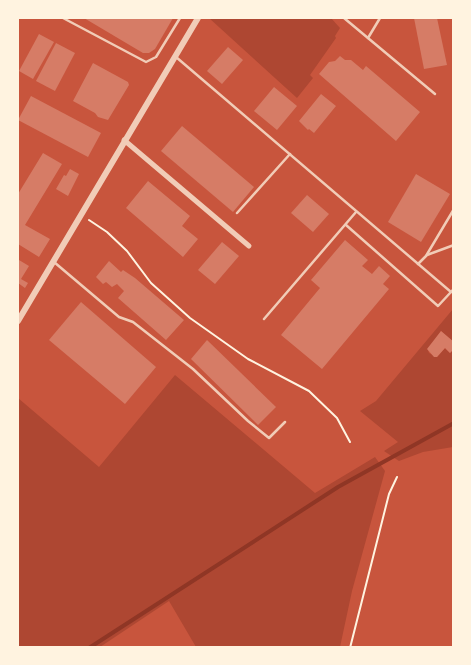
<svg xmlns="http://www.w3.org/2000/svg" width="471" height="665" font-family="'IBM Plex Sans',sans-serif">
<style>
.green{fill:#ae4732}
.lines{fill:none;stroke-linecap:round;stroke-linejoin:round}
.stream{stroke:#8f3625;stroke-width:4}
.building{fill:#d67c66}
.path{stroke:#fff3e0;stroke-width:2}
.service{stroke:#f1ccb7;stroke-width:2.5}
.minor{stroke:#f1ccb7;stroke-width:5}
.tertiary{stroke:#f1ccb7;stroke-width:6}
</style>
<rect width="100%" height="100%" fill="#c8553d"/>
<g class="green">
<polygon points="209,18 331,18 340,28 335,36 336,38 310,75 313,78 297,98"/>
<polygon points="453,309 453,342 441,331 428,350 429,353 437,357 445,348 450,353 453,349 453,447 423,452 399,461 384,451 398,442 360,411 376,401"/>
<polygon points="175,375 315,493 375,457 385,471 352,591 340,647 196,647 169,601 100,647 18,647 18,398 99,467"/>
</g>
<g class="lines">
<polyline class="stream" points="89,648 338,487 454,423"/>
</g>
<g class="building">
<polygon points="84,18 173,18 155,49 149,53 143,53"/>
<polygon points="414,18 437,18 447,65 424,69"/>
<polygon points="39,34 54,42 33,79 19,71"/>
<polygon points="56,43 75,53 55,91 36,81"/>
<polygon points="228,47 243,60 222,84 207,71"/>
<polygon points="340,56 345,60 351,60 363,70 366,66 420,112 396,141 319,74 329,62 335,61"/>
<polygon points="93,63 128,82 129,85 108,120 98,117 95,113 73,101"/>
<polygon points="274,87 297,106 277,130 254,111"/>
<polygon points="321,94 336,106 314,133 309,129 308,130 299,121"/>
<polygon points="31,96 101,133 88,157 18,120"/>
<polygon points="182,126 254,187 233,212 161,151"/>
<polygon points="43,153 62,164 25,225 50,239 39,257 18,244 18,194"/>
<polygon points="70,169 79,174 68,196 56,189 64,175 66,176"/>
<polygon points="416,174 450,194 421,242 388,222"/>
<polygon points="148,181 190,216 182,226 198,239 183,257 126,208"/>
<polygon points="307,195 329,214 313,232 291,213"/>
<polygon points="345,240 368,260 362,266 372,274 379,266 390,276 383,284 389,289 322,369 281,335 320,288 311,280"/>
<polygon points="222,242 239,256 215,284 198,270"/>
<polygon points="19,260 29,266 21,279 28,283 25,288 18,283"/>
<polygon points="109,261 121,272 123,270 135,278 184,320 166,340 118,298 124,291 117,284 112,287 106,282 103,284 96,277"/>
<polygon points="81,302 156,367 125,404 49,340"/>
<polygon points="441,331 454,342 454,349 450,353 445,348 437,357 434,357 427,349"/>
<polygon points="207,340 276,407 258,425 191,359"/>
</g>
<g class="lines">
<g class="path">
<polyline points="89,220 107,232 127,251 151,283 190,318 248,359 309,391 337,418 350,442"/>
<polyline points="350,648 389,494 397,477"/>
</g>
<g class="service">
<polyline points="63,18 146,62 156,57 180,18"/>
<polyline points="344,18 435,94"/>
<polyline points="368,38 380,18"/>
<polyline points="176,57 451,292 454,289"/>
<polyline points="237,213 290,154"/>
<polyline points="346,225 438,306 451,292"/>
<polyline points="427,255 454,245"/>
<polyline points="54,262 119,317 133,322 193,369 248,421 269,438 285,422"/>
<polyline points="418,264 426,256 454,209"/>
<polyline points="264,319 356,212"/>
</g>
<polyline class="minor" points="124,140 249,246"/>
<polyline class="tertiary" points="18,321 198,18"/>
</g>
<rect width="471" height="665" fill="none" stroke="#fff3e0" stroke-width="38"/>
</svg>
